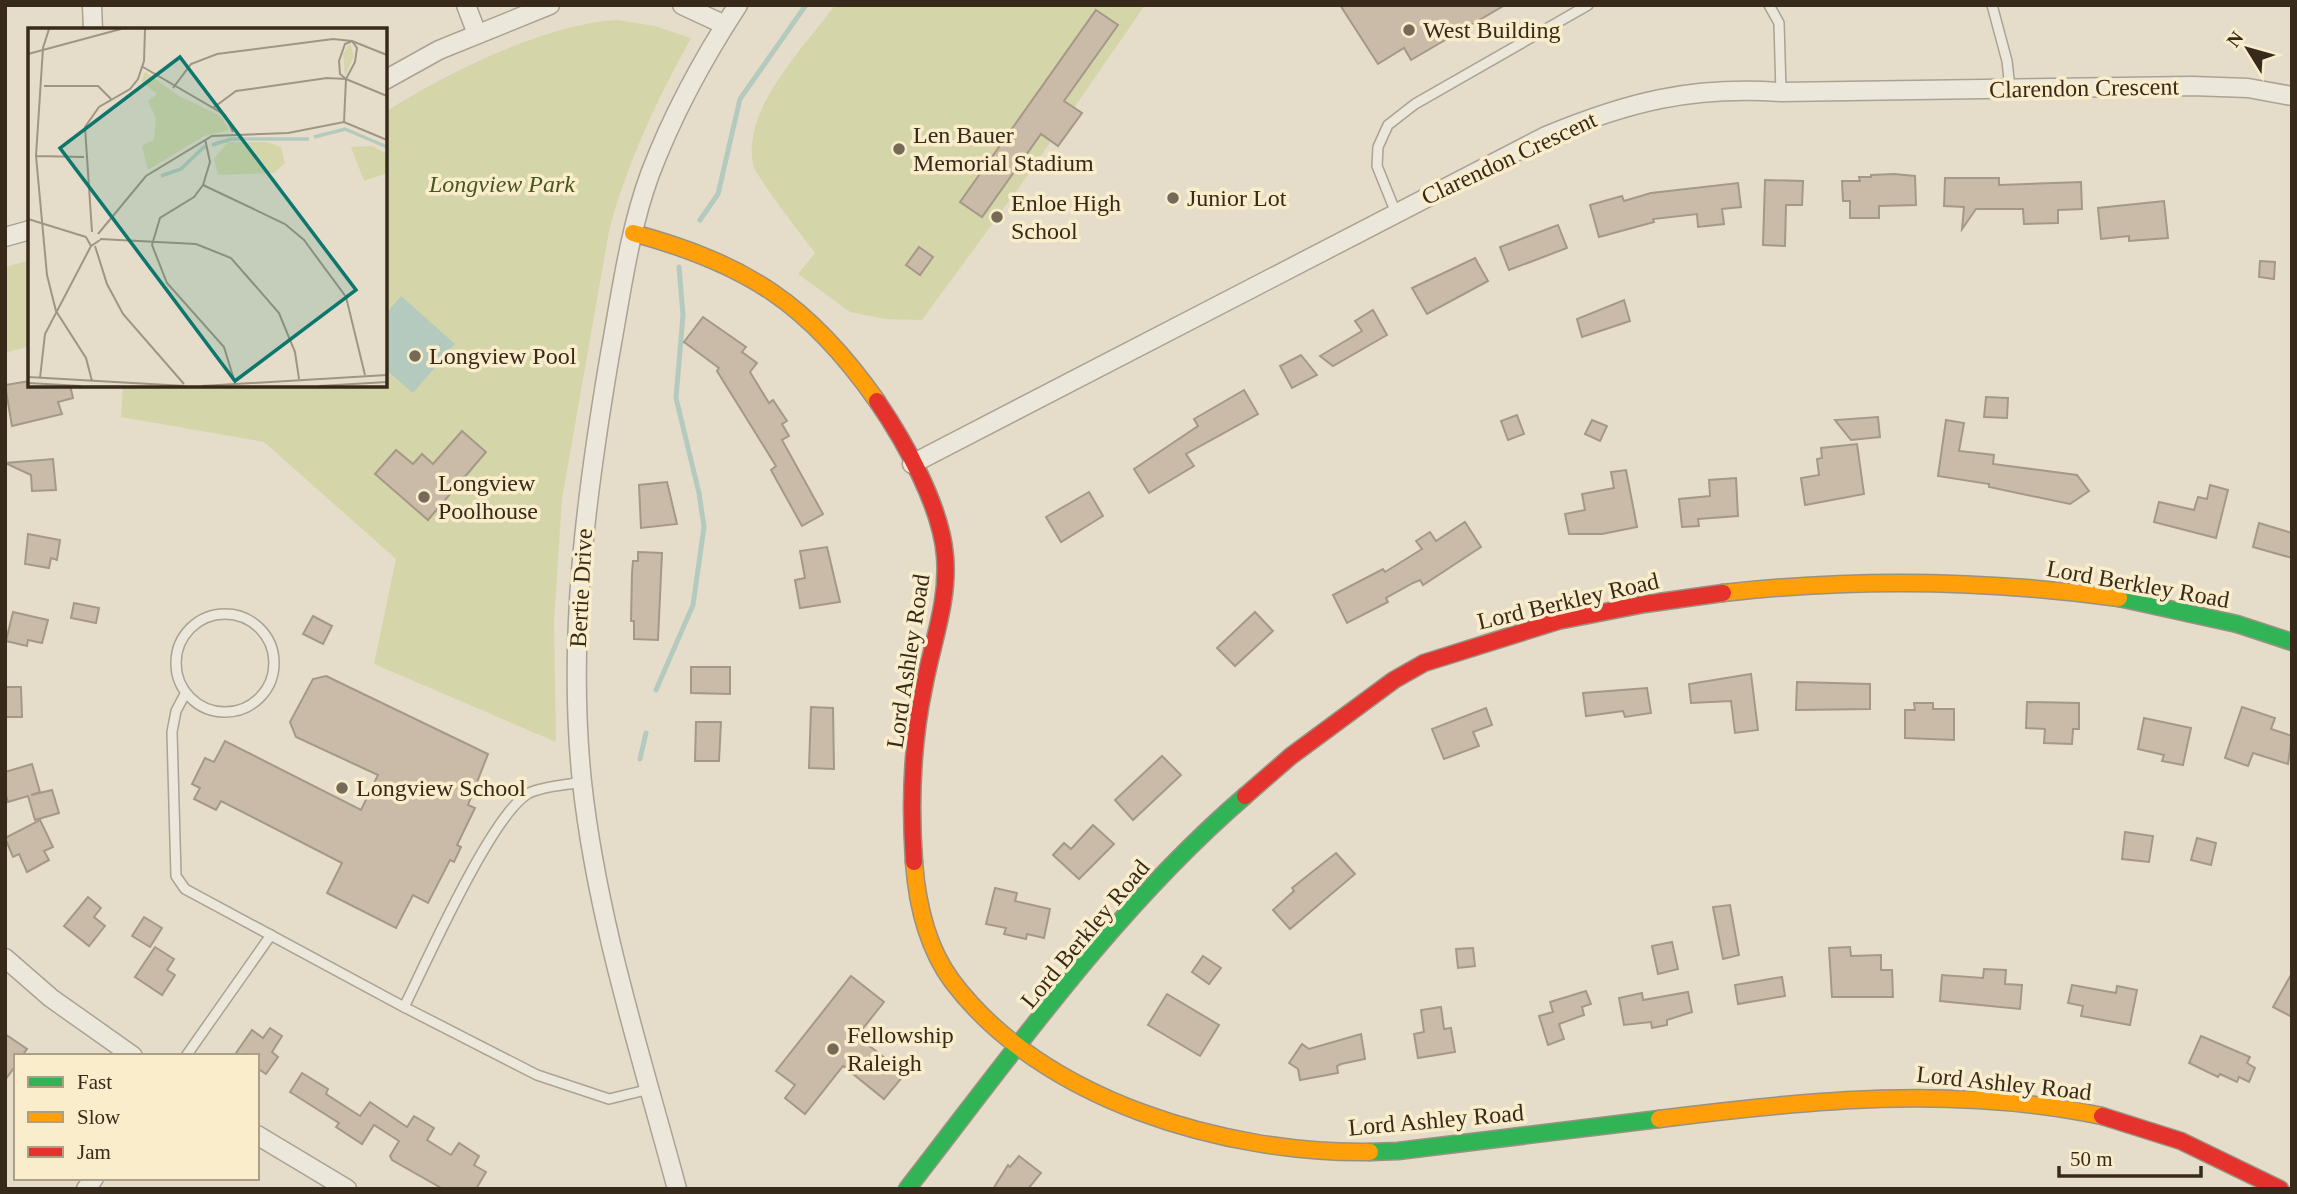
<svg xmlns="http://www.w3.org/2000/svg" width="2297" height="1194" font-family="'Times New Roman',serif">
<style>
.green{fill:#d4d6a9}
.water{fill:#b5cabe}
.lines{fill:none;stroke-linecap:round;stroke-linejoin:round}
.stream{stroke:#b5cabe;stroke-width:5}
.building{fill:#cabba9;stroke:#a59888;stroke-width:2}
.lane-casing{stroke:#aaa293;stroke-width:12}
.street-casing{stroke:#aaa293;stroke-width:21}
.fast-casing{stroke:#999182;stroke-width:19}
.slow-casing{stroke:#999182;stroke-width:19}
.jam-casing{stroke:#999182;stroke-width:19}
.lane{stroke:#ece7db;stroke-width:9}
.street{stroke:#ece7db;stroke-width:18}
.fast{stroke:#30b455;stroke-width:16}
.slow{stroke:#ff9f0a;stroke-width:16}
.jam{stroke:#e5322d;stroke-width:16}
.poi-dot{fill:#756957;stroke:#f9edcc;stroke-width:2.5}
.labels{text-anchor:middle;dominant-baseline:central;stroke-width:7;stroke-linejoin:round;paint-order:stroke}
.poi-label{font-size:24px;fill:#382a1a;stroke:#f9edcc;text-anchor:start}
.street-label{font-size:24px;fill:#382a1a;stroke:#f9edcc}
.park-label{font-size:24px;font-style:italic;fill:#47571f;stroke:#f9edcc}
.inset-river{fill:none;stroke:#b5cabe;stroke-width:3.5}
.inset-road{fill:none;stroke:#a09583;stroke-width:2}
.view{fill:#0f766e;fill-opacity:0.15;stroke:#0f766e;stroke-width:3.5}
.inset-edge{fill:none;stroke:#382a1a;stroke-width:3.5}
</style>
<rect width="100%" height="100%" fill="#e5ddc9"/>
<g class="green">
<path d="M835,5H1145L1018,189L922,320L885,319L850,312L798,274L815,253C804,238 755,176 753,164C742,108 804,48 835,5Z"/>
<path d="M617,20L655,26L691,38C657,100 627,163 609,231L562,499L554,621L556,742L374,664L396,559L264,442L121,417L123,385H385V112C447,73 544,24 617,20Z"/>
<polygon points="30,260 30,346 5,353 5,267"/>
</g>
<polygon class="water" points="401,296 455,344 413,393 385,369 385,315"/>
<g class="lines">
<g class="stream">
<polyline points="700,220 718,194 740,99 806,5"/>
<polyline points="656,690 693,605 704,527 699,493 676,398 683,315 679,267"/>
<polyline points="640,759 646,733"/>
</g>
</g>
<g class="building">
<polygon points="1340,5 1505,5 1411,60 1404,48 1378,64"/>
<polygon points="1096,10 1118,25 1064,101 1082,113 1058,146 1041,134 982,217 960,202"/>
<polygon points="1894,174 1915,176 1916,205 1879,206 1879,218 1850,218 1850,201 1843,201 1842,181 1860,181 1859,177 1871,177 1871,175"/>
<polygon points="1945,178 1999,178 1999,185 2081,182 2082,209 2058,210 2058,223 2024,224 2023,209 1976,209 1962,229 1964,207 1944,206"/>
<polygon points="1765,180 1803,181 1802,205 1786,205 1785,246 1763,245"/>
<polygon points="1738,183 1741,207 1722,209 1724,224 1698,227 1697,214 1653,219 1654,222 1599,237 1590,205 1622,196 1624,201 1651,193"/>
<polygon points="2164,201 2168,238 2129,241 2129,236 2101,239 2098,208"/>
<polygon points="1558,225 1567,248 1509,270 1500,247"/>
<polygon points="919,247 933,257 920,275 906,265"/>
<polygon points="1475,258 1488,281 1427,314 1412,288"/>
<polygon points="2260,261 2275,262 2274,279 2259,277"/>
<polygon points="1624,300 1630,321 1582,337 1577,319"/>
<polygon points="1373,310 1387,335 1333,366 1320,356 1362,331 1355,321"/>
<polygon points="703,317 746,347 742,352 757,363 750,372 769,403 773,400 787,421 782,424 789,436 782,440 823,514 802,526 771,470 776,466 717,371 719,368 684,342"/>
<polygon points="1301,355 1317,375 1292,388 1280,366"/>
<polygon points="30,381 30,385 70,385 73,398 58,402 62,414 12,426 5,385"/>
<polygon points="1244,390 1258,414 1186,454 1194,466 1149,493 1134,469 1198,426 1194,419"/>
<polygon points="1986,397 2008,398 2007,418 1984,417"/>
<polygon points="1517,415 1524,434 1508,440 1501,421"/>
<polygon points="1878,417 1880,437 1851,440 1835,420"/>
<polygon points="1592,420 1607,426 1600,441 1585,434"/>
<polygon points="1946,420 1964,423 1959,451 1994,455 1993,464 2077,475 2089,491 2070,504 1989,487 1989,484 1938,476"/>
<polygon points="462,431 486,452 428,520 375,474 396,450 413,464 422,454 433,464"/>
<polygon points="1857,444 1864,494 1805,505 1801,478 1819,475 1817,459 1822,458 1821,448"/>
<polygon points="53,459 56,490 32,491 31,475 5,463"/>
<polygon points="1626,470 1637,527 1602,534 1569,534 1565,514 1585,510 1582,494 1614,488 1611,472"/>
<polygon points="1736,478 1738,516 1698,519 1699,526 1682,527 1679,499 1710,496 1709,480"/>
<polygon points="667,482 677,524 641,528 639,485"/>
<polygon points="2210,485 2228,490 2216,538 2154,522 2159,502 2194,510 2198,497 2207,499"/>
<polygon points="1089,492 1103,516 1061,542 1046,517"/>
<polygon points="1465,522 1481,547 1423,585 1420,580 1413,583 1386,598 1388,602 1347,623 1333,595 1383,569 1385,572 1422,549 1416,541 1430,532 1436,541"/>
<polygon points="2259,523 2292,533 2292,558 2253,547"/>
<polygon points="28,534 60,540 57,560 51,558 49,568 25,564"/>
<polygon points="827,547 840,602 800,608 795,580 805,578 800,551"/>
<polygon points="638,552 662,553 658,640 634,639 634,621 631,621 632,573 633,561 638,561"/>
<polygon points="74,603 99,608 96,623 71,618"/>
<polygon points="13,612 48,620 42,643 28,640 27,646 6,641"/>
<polygon points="1255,612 1273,631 1235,666 1217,648"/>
<polygon points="313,616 332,626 323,644 303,634"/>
<polygon points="691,667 730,667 730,694 691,693"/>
<polygon points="1751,674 1758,730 1735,733 1731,701 1691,703 1689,684"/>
<polygon points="326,676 488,754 468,805 475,808 457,845 461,847 454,862 450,860 428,903 413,895 396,928 327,893 342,863 221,801 216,810 194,799 200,788 192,784 205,758 214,762 225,741 361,810 378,775 296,737 290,722 313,679"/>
<polygon points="1797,682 1870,684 1870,709 1796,710"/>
<polygon points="5,687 21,687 22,717 5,717"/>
<polygon points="1647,688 1651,713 1625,717 1623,711 1586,716 1583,693"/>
<polygon points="2027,702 2079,703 2079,729 2073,729 2072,744 2044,743 2045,729 2026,728"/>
<polygon points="1914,703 1933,703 1933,709 1954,709 1954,740 1905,738 1905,710 1915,710"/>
<polygon points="811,707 833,708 834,769 809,768"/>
<polygon points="2242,707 2275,718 2271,729 2292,736 2288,764 2253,753 2248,766 2225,758"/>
<polygon points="1486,708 1492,725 1473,732 1479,746 1444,759 1432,729"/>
<polygon points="2144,718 2191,728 2183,765 2162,761 2164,755 2138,749"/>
<polygon points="696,722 721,722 719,761 695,761"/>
<polygon points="1162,756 1181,775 1133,820 1115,800"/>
<polygon points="32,764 40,792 31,795 52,790 59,813 35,820 28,796 8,802 5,792 5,772"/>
<polygon points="40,820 53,847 44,851 49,860 27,872 19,854 13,857 5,838"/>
<polygon points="1093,825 1114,844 1079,879 1053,855 1064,843 1071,849"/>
<polygon points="2125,832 2153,836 2149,862 2122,859"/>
<polygon points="2197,838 2216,843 2211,865 2191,860"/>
<polygon points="1336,853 1355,874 1290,929 1273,910 1294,891 1292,888"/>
<polygon points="995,888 1017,893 1015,901 1050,909 1044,938 1027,934 1026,939 1004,934 1006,928 986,924"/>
<polygon points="88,897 101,908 94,917 105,926 89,946 64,926"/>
<polygon points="1730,905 1739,955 1723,959 1713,907"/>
<polygon points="144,917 162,928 150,947 132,936"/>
<polygon points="1672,942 1678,969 1658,974 1652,946"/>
<polygon points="155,947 174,959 167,970 175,975 162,995 135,977"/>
<polygon points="1850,947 1851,956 1881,955 1881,970 1892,970 1893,997 1832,997 1829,948"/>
<polygon points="1473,948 1475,966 1458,968 1456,949"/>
<polygon points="1203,956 1221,968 1209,984 1192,972"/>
<polygon points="1984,969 2006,970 2005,984 2022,985 2020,1009 1940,1001 1942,975 1983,978"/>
<polygon points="2292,973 2292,1017 2273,1007"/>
<polygon points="851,976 884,1002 857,1036 905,1074 884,1099 843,1066 805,1114 785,1098 795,1085 776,1071"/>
<polygon points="1782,977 1785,996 1738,1004 1735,985"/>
<polygon points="2072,985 2116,993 2117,986 2137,990 2130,1025 2081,1016 2083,1006 2068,1003"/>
<polygon points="1586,991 1591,1004 1582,1007 1584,1015 1559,1024 1564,1039 1548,1045 1539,1016 1553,1012 1550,1002"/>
<polygon points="1688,992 1692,1012 1667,1020 1667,1025 1652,1028 1651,1022 1624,1025 1619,998 1642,993 1643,1000"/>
<polygon points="1167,994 1219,1025 1200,1056 1148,1025"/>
<polygon points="1441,1007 1444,1029 1451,1028 1455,1052 1418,1058 1414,1034 1424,1032 1421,1010"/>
<polygon points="270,1028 282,1036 272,1052 278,1057 266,1074 260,1070 257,1073 257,1056 234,1056 252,1030 263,1038"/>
<polygon points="5,1034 27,1049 22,1056 16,1056 16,1065 5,1080"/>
<polygon points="1361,1034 1365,1059 1341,1064 1337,1066 1338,1073 1300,1080 1298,1069 1289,1063 1302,1044 1309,1049"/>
<polygon points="2201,1036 2250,1057 2247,1063 2255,1068 2249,1082 2239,1077 2237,1082 2220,1074 2218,1077 2189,1063"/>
<polygon points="302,1073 328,1089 326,1094 360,1116 370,1102 407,1127 414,1116 434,1128 427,1140 451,1155 459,1143 479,1156 474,1165 486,1172 476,1189 443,1189 392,1160 390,1156 399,1141 374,1125 362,1144 336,1127 339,1123 290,1092"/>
<polygon points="1019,1156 1041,1173 1028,1189 993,1189 1008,1165 1010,1167"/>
</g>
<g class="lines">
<defs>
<g id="lane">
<polyline points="1769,5 1779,23 1781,92"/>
<polyline points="1992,5 2007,61 2010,88"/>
<polyline points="1396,213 1377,166 1378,147 1388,125 1415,104 1588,5"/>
<circle cx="225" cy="663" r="49"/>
<polyline points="185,694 176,711 172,732 176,876 185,889 404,1007"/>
<path d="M582,782C567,785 544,786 529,793C492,813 426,963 404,1007L537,1075L609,1099L650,1089"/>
<polyline points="186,1056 271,935"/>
</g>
<g id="street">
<polyline points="92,5 93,30"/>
<polyline points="466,5 477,34"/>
<polyline points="682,5 725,25"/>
<polyline points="385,80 439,50 550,5"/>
<polyline points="5,237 30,230"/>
<path d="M912,464L1546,136C1628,102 1691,86 1781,92L2192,86L2248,88L2292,96"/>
<polyline points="5,958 51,998 133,1056"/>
<polyline points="257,1135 347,1189"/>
<polyline points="86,1189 94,1178"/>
<path d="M677,1189C641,1055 597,920 582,782C567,638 586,495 610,354C621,294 629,231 650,174C672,116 704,57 738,5"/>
</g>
<g id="fast">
<polyline points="2119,598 2237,624 2292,642"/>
<polyline points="1370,1152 1398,1151 1659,1119"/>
<path d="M907,1189C1012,1054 1114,909 1245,796"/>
</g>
<g id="slow">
<path d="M633,233C747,264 809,304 877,401"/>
<path d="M1723,593C1855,578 1987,580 2119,598"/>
<path d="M914,862C917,903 927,947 952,981C1042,1101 1226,1154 1370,1152"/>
<path d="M1659,1119C1808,1100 1955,1085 2102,1116"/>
</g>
<g id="jam">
<path d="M877,401C905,442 941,506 945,556C949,601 932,643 924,687C912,743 910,804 914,862"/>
<polyline points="1245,796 1291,756 1394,680 1424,663 1558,621 1645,604 1723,593"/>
<polyline points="2102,1116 2181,1141 2280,1189"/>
</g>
</defs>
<use href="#lane" class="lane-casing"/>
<use href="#street" class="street-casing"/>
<use href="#fast" class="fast-casing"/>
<use href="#slow" class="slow-casing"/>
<use href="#jam" class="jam-casing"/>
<use href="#lane" class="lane"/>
<use href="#street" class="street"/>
<use href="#fast" class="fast"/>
<use href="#slow" class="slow"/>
<use href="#jam" class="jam"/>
</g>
<g class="poi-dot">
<circle cx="1409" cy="30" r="7"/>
<circle cx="899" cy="149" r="7"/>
<circle cx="1173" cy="198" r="7"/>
<circle cx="997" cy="217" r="7"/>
<circle cx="415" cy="356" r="7"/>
<circle cx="424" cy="497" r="7"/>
<circle cx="342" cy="788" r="7"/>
<circle cx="833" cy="1049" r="7"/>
</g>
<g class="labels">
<g class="poi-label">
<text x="1423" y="30">West Building</text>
<text x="913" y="135">Len Bauer<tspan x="913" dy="28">Memorial Stadium</tspan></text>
<text x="1187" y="198">Junior Lot</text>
<text x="1011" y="203">Enloe High<tspan x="1011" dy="28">School</tspan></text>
<text x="429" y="356">Longview Pool</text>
<text x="438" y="483">Longview<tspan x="438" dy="28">Poolhouse</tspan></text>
<text x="356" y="788">Longview School</text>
<text x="847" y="1035">Fellowship<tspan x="847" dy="28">Raleigh</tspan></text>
</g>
<g class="street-label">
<text transform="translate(2084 88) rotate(-1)">Clarendon Crescent</text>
<text transform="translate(1509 158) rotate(-25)">Clarendon Crescent</text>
<text transform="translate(2138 584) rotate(10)">Lord Berkley Road</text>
<text transform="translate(581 588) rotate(-87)">Bertie Drive</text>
<text transform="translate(1568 601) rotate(-13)">Lord Berkley Road</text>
<text transform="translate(908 661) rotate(-81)">Lord Ashley Road</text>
<text transform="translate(1085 934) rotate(-50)">Lord Berkley Road</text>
<text transform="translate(2004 1083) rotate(6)">Lord Ashley Road</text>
<text transform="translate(1436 1120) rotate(-5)">Lord Ashley Road</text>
</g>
<g class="park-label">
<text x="502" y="184">Longview Park</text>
</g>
</g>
<g transform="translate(28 28)">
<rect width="359" height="359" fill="#e5ddc9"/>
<path d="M117,44L151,68L193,88L201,102L176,108L120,142L114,118L126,112L128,90L120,73L129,66L113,53ZM200,114H239L253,119L257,135L246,145L190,147L186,131ZM344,118L359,126V145L336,153L323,119Z" fill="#d4d6a9"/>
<path d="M322,15L326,28L317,48L315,26Z" fill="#d4d6a9"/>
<path class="inset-river" d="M286,109L317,101L359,119M184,117L203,111H281M133,148L153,141L177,118"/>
<path class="inset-road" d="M21,1L15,20L8,128L19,247L28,283L58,330L64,353M324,13L329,20L327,34L318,51L312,46L311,33L317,16ZM0,26L93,1M115,39L197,87L205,104M16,58H70L83,71M145,60L163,36L189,26L305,11L324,13L359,27M185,80L208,63L299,50L318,51L359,68M316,94L318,51M177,111L182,134L175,157L166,169L132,190L124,217L139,255L196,319L207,355M8,128L56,129M175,157L257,196L276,212L318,269L337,347M0,191L58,209M64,204L57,99L71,79L102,61L110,51L116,33L117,1M70,206L118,148L184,108L260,105L316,94L359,112M58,209L63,218L72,212M72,211L168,216L203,230L251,285L267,324L271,351M67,218L79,256L95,286L156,356M0,349L157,358M12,350L17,306L63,218M0,355L53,358M174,358L359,347M291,358L359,354"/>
<path class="view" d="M152,29L328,262L207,353L32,120Z"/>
<rect width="359" height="359" class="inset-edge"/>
</g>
<rect width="2297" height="1194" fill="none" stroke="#382a1a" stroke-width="14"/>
<rect x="14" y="1054" width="245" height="126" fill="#f9edcc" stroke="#ac9f85" stroke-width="2"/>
<rect x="28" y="1077" width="35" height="10" fill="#30b455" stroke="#ac9f85" stroke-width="2"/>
<text x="77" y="1089" font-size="21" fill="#382a1a">Fast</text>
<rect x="28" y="1112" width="35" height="10" fill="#ff9f0a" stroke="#ac9f85" stroke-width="2"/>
<text x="77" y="1124" font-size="21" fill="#382a1a">Slow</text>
<rect x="28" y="1147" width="35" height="10" fill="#e5322d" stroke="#ac9f85" stroke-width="2"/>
<text x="77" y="1159" font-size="21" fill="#382a1a">Jam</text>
<g transform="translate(2248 49) rotate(307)" stroke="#f9edcc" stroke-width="5" paint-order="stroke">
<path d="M0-5L12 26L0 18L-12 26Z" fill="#382a1a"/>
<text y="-10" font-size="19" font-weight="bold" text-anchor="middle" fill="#382a1a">N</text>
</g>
<path d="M2059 1166v10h142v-10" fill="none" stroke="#382a1a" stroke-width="3.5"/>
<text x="2070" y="1166" font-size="21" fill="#382a1a" stroke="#f9edcc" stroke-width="5" paint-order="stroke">50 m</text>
</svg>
